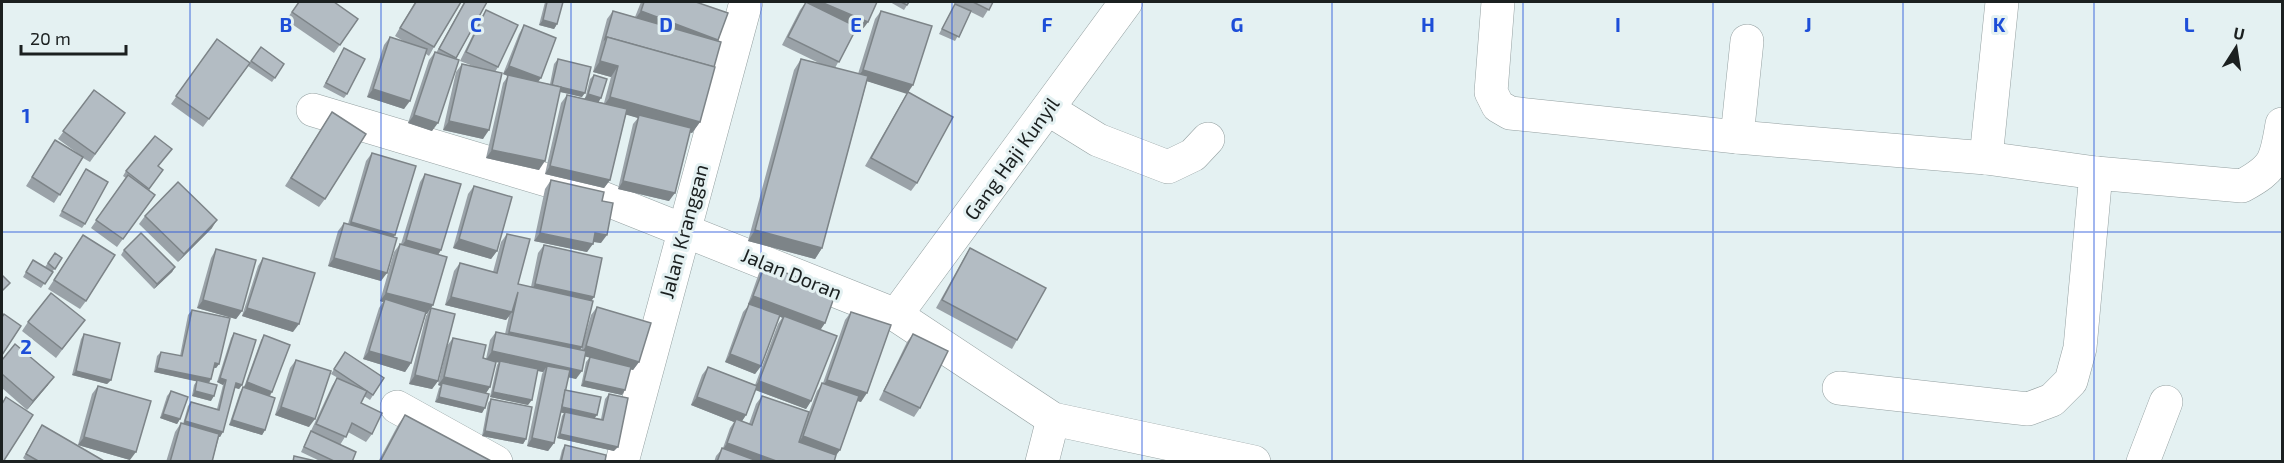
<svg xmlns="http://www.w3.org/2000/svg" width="2284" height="463" font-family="'Exo 2',sans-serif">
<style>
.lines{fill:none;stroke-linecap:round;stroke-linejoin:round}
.minor-casing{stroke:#94a0a1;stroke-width:34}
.major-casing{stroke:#94a0a1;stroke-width:34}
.minor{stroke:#fff;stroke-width:33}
.major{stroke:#fff;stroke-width:33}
.wall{fill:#9aa2a8}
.shaded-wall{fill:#7d8488}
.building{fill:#b3bcc3;stroke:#7d8488;stroke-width:1.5}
.grid{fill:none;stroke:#1d4ed8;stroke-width:1.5;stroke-opacity:0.55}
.labels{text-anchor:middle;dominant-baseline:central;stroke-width:6;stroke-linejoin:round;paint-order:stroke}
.street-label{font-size:20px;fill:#1b2020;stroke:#e4f1f2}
.grid-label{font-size:20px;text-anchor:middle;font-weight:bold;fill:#1d4ed8;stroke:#e4f1f2;stroke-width:6;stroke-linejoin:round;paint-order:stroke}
</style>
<rect width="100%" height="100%" fill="#e4f1f2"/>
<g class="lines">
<defs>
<g id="minor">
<path d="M1498,2L1491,92L1498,106L1510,113L1737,137L1986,158L2096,173L2242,186C2275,168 2276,161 2282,124"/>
<polyline points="1048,109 1098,140 1168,167 1193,155 1208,139"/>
<polyline points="313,110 590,193 896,315 1053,419 1254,462"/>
<polyline points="1737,137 1747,41"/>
<polyline points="1986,158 2002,2"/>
<polyline points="896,315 1126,2"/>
<polyline points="1839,388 2028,409 2052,400 2071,381 2080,348 2096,173"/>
<polyline points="397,407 496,462"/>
<polyline points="1042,462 1053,419"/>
<polyline points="2143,462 2166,402"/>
</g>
<polyline id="major" points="622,462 746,2"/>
</defs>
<use href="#minor" class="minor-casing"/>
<use href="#major" class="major-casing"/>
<use href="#minor" class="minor"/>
<use href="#major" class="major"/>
</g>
<g class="wall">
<polygon points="299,2 358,19 334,53 286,20"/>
<polygon points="415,2 461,2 434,47 429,56 426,54 404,109 367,97 384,45 390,37 405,42 395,36"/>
<polygon points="464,2 487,2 456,59 432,131 408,123 429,60 435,52 436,53"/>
<polygon points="545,2 563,2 557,24 554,29 539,25"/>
<polygon points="641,2 696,2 717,41 700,122 692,133 690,132 669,201 618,189 633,124 638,118 626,114 610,180 604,188 545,174 561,103 567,95 585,99 590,79 594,75 599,102 604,103 611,77 593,72 607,19 613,11 635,17"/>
<polygon points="806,2 868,22 862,30 857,27 835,68 858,74 875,19 881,11 909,92 917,183 911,191 865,166 907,93 867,81 822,248 815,259 748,241 794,70 801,59 819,63 782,45 800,10"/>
<polygon points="890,2 909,2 904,10"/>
<polygon points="952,2 993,2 983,18 971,12 955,41 939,34 955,4 965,9"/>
<polygon points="486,10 498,67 495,72 483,139 443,130 456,72 462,64 473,66 460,61 481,18"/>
<polygon points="524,25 538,82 550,84 554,64 558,59 582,97 560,92 539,170 486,158 503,83 508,76 503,74 519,34"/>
<polygon points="217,39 250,63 261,47 284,64 272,82 248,66 203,127 171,104"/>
<polygon points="344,48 347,94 344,98 323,87"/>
<polygon points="94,90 125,113 90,162 83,158 54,203 26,186 55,140 80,155 58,139"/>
<polygon points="332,112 325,199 319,207 285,186"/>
<polygon points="372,153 394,237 381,281 328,266 338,231 344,223 348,224 366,161"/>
<polygon points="158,166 149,190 155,195 117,247 91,228 126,178 123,176 126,171"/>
<polygon points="86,169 85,224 82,228 59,216"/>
<polygon points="425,174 441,250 438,254 427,314 426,313 411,363 405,372 363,359 379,308 383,302 380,301 394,252 400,244 401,244 420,182"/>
<polygon points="551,180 601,243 593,242 587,252 534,241 545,189"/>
<polygon points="474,186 497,251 491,259 453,248 468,194"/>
<polygon points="145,216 212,228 178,262 139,224"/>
<polygon points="507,234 518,284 531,287 538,253 544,245 594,297 592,300 580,350 581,350 591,315 597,307 639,362 633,370 630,369 622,395 581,386 586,362 590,357 585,356 576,379 568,377 565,390 595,418 601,419 605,399 609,394 614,451 557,438 562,416 564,413 561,412 554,443 548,451 527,446 542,374 543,372 538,371 528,405 490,397 497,365 499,362 495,361 490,387 486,393 482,413 435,402 439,388 441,386 438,385 447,346 453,338 483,358 486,359 490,340 496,332 505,334 509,316 506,320 445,305 454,271 460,263 493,272 501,242"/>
<polygon points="83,235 86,301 80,309 48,289"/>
<polygon points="970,248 1017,340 1012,349 936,308 965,256"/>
<polygon points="216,249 242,311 236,319 197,308 211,258"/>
<polygon points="124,250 175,267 172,272 154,289 121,255"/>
<polygon points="55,253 62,258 41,288 23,277 33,260 45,267"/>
<polygon points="263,258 293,332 242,316 258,266"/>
<polygon points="765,265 825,323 820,330 811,401 806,409 755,390 746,415 742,421 749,424 756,404 762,396 809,412 817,391 823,383 845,320 851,312 861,402 857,401 840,450 836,455 834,462 714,462 716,456 723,448 730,428 734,422 691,405 702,375 708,367 755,385 778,324 782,318 779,316 761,366 755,374 725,362 743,312 749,305 748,304 759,273"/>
<polygon points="431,308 438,381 432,389 409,384 426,316"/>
<polygon points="192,310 219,364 216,368 214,368 211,379 209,383 211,401 192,396 194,385 197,381 154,372 157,356 161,352 180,356 188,315"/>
<polygon points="85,320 56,358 22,331 28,322"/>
<polygon points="234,333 242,385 239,389 235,388 220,437 219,437 212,462 166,462 175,432 181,423 183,424 188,406 191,402 217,409 223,385 217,382 231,338"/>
<polygon points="84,334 111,380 107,384 72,375 81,339"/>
<polygon points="913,334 920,408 914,417 879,400 907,342"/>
<polygon points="264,335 272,392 270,396 265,430 262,435 229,425 240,392 243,387 258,392 244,387 261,340"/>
<polygon points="345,352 384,378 370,400 364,396 361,403 372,434 366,442 348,432 340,445 352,462 322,462 301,452 332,386 337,378 338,378 331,374"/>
<polygon points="2,360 48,385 27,410 2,388"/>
<polygon points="296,360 309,427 275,415 290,368"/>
<polygon points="98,386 130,460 78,445 92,394"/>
<polygon points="171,391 180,419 177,424 160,418 167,396"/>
<polygon points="491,399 526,439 523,444 482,436 488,403"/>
<polygon points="405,415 493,462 378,462 398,425"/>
<polygon points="42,425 103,462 28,462 23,458"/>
<polygon points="565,445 605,462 559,462 562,450"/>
</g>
<g class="shaded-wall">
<polygon points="807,2 821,2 868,22 862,30 805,5"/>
<polygon points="641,11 718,40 712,48 635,19"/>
<polygon points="543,20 557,24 554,29 539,25"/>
<polygon points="600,61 618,66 611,77 593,72"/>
<polygon points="509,66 541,78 535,86 503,74"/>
<polygon points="863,70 913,85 907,94 857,78"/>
<polygon points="552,85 585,93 582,97 548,89"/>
<polygon points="373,89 410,101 404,109 367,97"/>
<polygon points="588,94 601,98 598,103 584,99"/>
<polygon points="610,97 700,122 692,133 639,118 639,115 638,118 602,108"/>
<polygon points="414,115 438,123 432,131 408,123"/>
<polygon points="449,121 489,130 483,139 443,130"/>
<polygon points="492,150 545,161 539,170 486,158"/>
<polygon points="550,166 610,180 604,188 545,174"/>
<polygon points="623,181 675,193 669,201 618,189"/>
<polygon points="217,220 212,228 178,262 184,254"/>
<polygon points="351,222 395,235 389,243 346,230"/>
<polygon points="755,230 822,248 815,259 748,241"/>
<polygon points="540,233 593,244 587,252 534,241"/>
<polygon points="595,233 607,235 601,243 589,241"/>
<polygon points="459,239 497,251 491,259 453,248"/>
<polygon points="406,240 441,250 436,258 400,248"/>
<polygon points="334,258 387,273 381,281 328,266"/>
<polygon points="175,267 172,272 154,289 157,284"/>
<polygon points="535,284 594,297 588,305 530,293"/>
<polygon points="386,293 433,305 427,314 384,302 385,299 383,302 380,301"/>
<polygon points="753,296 825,323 819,332 748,304"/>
<polygon points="451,297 512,312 506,320 445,305"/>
<polygon points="203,300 242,311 236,319 197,308"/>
<polygon points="247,308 299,324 293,332 242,316"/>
<polygon points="509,332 582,347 576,356 503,340"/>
<polygon points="586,346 639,362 633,370 580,355"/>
<polygon points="369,351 411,363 405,372 363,359"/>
<polygon points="492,351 582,371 576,379 546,372 547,366 543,372 486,360"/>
<polygon points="730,354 761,366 755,374 725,362"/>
<polygon points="215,363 219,364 216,368 212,367"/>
<polygon points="157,368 211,379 208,384 154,372"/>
<polygon points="76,371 111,380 107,384 72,375"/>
<polygon points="415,375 438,381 432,389 409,384"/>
<polygon points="54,377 48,385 27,410 33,401"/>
<polygon points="444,377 490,387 484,396 442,383 441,386 438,385"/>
<polygon points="220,378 226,380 223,385 217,382"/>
<polygon points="827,380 867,393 861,402 821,388"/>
<polygon points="584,381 625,390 622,395 581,386"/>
<polygon points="759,381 811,401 806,409 753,389"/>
<polygon points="247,382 272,392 269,396 244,387"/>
<polygon points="236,383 242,385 239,389 233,387"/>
<polygon points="195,391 214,396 211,401 192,396"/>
<polygon points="493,392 532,400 528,405 490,397"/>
<polygon points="439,397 485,408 482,413 435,402"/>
<polygon points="697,397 746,415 740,424 736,419 734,422 691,405"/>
<polygon points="281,407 315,419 309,427 275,415"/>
<polygon points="561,407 597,415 594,419 558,412"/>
<polygon points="163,414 180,419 177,424 160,418"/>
<polygon points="232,420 265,430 262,435 229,425"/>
<polygon points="185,421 223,432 220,437 182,426"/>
<polygon points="485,431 526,439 523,444 482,436"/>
<polygon points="560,434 618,447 614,451 557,438"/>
<polygon points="803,436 840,450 834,458 797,445"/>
<polygon points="84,437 136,452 130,460 78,445"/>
<polygon points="532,438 554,443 548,451 527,446"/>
<polygon points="727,443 779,462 750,462 722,451"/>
</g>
<g class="building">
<polygon points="299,2 334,2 358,19 340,45 292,12"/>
<polygon points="416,2 461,2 434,47 400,28"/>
<polygon points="465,2 487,2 456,58 439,49"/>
<polygon points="547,2 563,2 557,24 543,20"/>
<polygon points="644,2 696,2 728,13 718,40 641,11"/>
<polygon points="806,2 857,27 839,62 788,37"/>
<polygon points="821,2 877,2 868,22"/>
<polygon points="901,2 909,2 907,5"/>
<polygon points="973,2 993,2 989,10"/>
<polygon points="955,4 971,11 959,37 942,29"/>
<polygon points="486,10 518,25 498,67 466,52"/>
<polygon points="613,11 721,42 714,67 607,37 605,39"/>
<polygon points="881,11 932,26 913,85 863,70"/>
<polygon points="524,25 556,38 541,78 509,66"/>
<polygon points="390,37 427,49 410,101 373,89"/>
<polygon points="607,37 715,67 700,122 610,97 618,66 600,61"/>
<polygon points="217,39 250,63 209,119 176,96"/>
<polygon points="261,47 284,64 275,78 251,61"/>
<polygon points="344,48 365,59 347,94 326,83"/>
<polygon points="435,52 459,60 438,123 414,115"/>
<polygon points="558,59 591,67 585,93 552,85"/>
<polygon points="801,59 868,76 822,248 755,230"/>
<polygon points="462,64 502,73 489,130 449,121"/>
<polygon points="508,75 561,87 545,161 492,150"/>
<polygon points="594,75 607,79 601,98 588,94"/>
<polygon points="94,90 125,113 95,154 63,131"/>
<polygon points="908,92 953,117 917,183 871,158"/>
<polygon points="567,95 627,109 610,180 550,166"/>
<polygon points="332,112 366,134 325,199 291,178"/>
<polygon points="639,115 691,128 675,193 623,181"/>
<polygon points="155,136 172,149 158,166 163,170 149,189 126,171"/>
<polygon points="55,140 83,157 60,195 32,177"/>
<polygon points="372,153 416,166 395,235 351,222"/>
<polygon points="86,169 108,182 85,224 62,211"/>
<polygon points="425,174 461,184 441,250 406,240"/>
<polygon points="128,175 155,195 123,239 96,220"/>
<polygon points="551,180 604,192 602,201 613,203 607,235 595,233 593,244 540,233"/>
<polygon points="178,182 217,220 184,254 145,216"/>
<polygon points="474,186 512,197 497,251 459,239"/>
<polygon points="344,223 397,238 387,273 334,258"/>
<polygon points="141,233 175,267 157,284 124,250"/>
<polygon points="507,234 530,239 518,284 593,301 582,347 509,332 518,292 512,312 451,297 460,263 497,273"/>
<polygon points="83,235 115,255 86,301 54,280"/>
<polygon points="400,244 447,257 433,305 386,293"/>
<polygon points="544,245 602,258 594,297 535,284"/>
<polygon points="970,248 1046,288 1017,340 942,300"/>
<polygon points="216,249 256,260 242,311 203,300"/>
<polygon points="55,253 62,258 55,269 48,263"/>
<polygon points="263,258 315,273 299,324 247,308"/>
<polygon points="33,260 53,272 45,284 26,272"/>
<polygon points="765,265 836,292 825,323 753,296"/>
<polygon points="2,275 10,283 2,291"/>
<polygon points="51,293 85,320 62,349 28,322"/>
<polygon points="385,299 426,312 411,363 369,351"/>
<polygon points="749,304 780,315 761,366 730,354"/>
<polygon points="597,307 651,323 639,362 586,346"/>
<polygon points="431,308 455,314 438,381 415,375"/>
<polygon points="192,310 230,318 219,364 215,363 211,379 157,368 161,352 182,356"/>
<polygon points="851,312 891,325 867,393 827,380"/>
<polygon points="4,314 21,326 2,355 2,317"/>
<polygon points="784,316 837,336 811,401 759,381"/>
<polygon points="496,332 586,351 582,371 492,351"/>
<polygon points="234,333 256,340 242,385 236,383 223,432 185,421 191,402 219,410 226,380 220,378"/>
<polygon points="84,334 120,343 111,380 76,371"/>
<polygon points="913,334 948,351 920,408 884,391"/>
<polygon points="264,335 290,345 272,392 247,382"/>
<polygon points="453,338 486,345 483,358 496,362 490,387 444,377"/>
<polygon points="15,344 54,377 33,401 2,374 2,360"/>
<polygon points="345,352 384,378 373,395 334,369"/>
<polygon points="590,357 631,367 625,390 584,381"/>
<polygon points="296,360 331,371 315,419 281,407"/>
<polygon points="500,361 538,369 532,400 493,392"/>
<polygon points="547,366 570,370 554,443 532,438"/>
<polygon points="708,367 757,386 746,415 697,397"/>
<polygon points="337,378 367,391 361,403 382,413 372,434 352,423 346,437 316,424"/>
<polygon points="197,380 217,385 214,396 195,391"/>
<polygon points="442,383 489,394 485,408 439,397"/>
<polygon points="822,383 859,396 840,450 803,436"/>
<polygon points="98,386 151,401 136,452 84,437"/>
<polygon points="243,387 275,398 265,430 232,420"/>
<polygon points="565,390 601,397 597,415 562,407"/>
<polygon points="171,391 188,397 180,419 163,414"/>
<polygon points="609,394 628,398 618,447 560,434 565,412 603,420"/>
<polygon points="762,396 809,412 799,442 836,455 834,462 779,462 727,443 736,419 752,425"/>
<polygon points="6,397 33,415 3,462 2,462 2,404"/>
<polygon points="491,399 532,407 526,439 485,431"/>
<polygon points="405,415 493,462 380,462"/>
<polygon points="181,423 219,434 212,462 170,462"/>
<polygon points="42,425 104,461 103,462 40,462 26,454"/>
<polygon points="311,431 356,452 352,462 336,462 304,447"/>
<polygon points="565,445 606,455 605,462 561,462"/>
<polygon points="722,448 760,462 717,462"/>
<polygon points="294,456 320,462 293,462"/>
</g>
<path class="grid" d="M190,2V462M381,2V462M571,2V462M761,2V462M952,2V462M1142,2V462M1332,2V462M1523,2V462M1713,2V462M1903,2V462M2094,2V462M2,232H2282"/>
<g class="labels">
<g class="street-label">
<text transform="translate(1011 158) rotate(-54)">Gang Haji Kunyil</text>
<text transform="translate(683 231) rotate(-75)">Jalan Kranggan</text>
<text transform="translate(792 273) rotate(22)">Jalan Doran</text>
</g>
</g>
<g class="grid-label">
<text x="286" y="32">B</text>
<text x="476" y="32">C</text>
<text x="666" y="32">D</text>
<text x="856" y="32">E</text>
<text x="1047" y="32">F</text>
<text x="1237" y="32">G</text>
<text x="1428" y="32">H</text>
<text x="1618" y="32">I</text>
<text x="1808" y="32">J</text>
<text x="1999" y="32">K</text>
<text x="2189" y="32">L</text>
<text x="26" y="123">1</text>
<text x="26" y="354">2</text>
</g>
<rect width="2284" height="463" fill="none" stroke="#1b2020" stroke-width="6"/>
<g transform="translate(2236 48) rotate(12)" stroke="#e4f1f2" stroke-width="4.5" paint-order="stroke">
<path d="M0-4.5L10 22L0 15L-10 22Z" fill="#1b2020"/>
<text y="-9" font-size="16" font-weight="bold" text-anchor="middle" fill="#1b2020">U</text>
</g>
<path d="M21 45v9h105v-9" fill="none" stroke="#1b2020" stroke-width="3"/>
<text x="30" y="45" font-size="18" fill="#1b2020" stroke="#e4f1f2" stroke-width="4.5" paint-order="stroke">20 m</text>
</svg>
